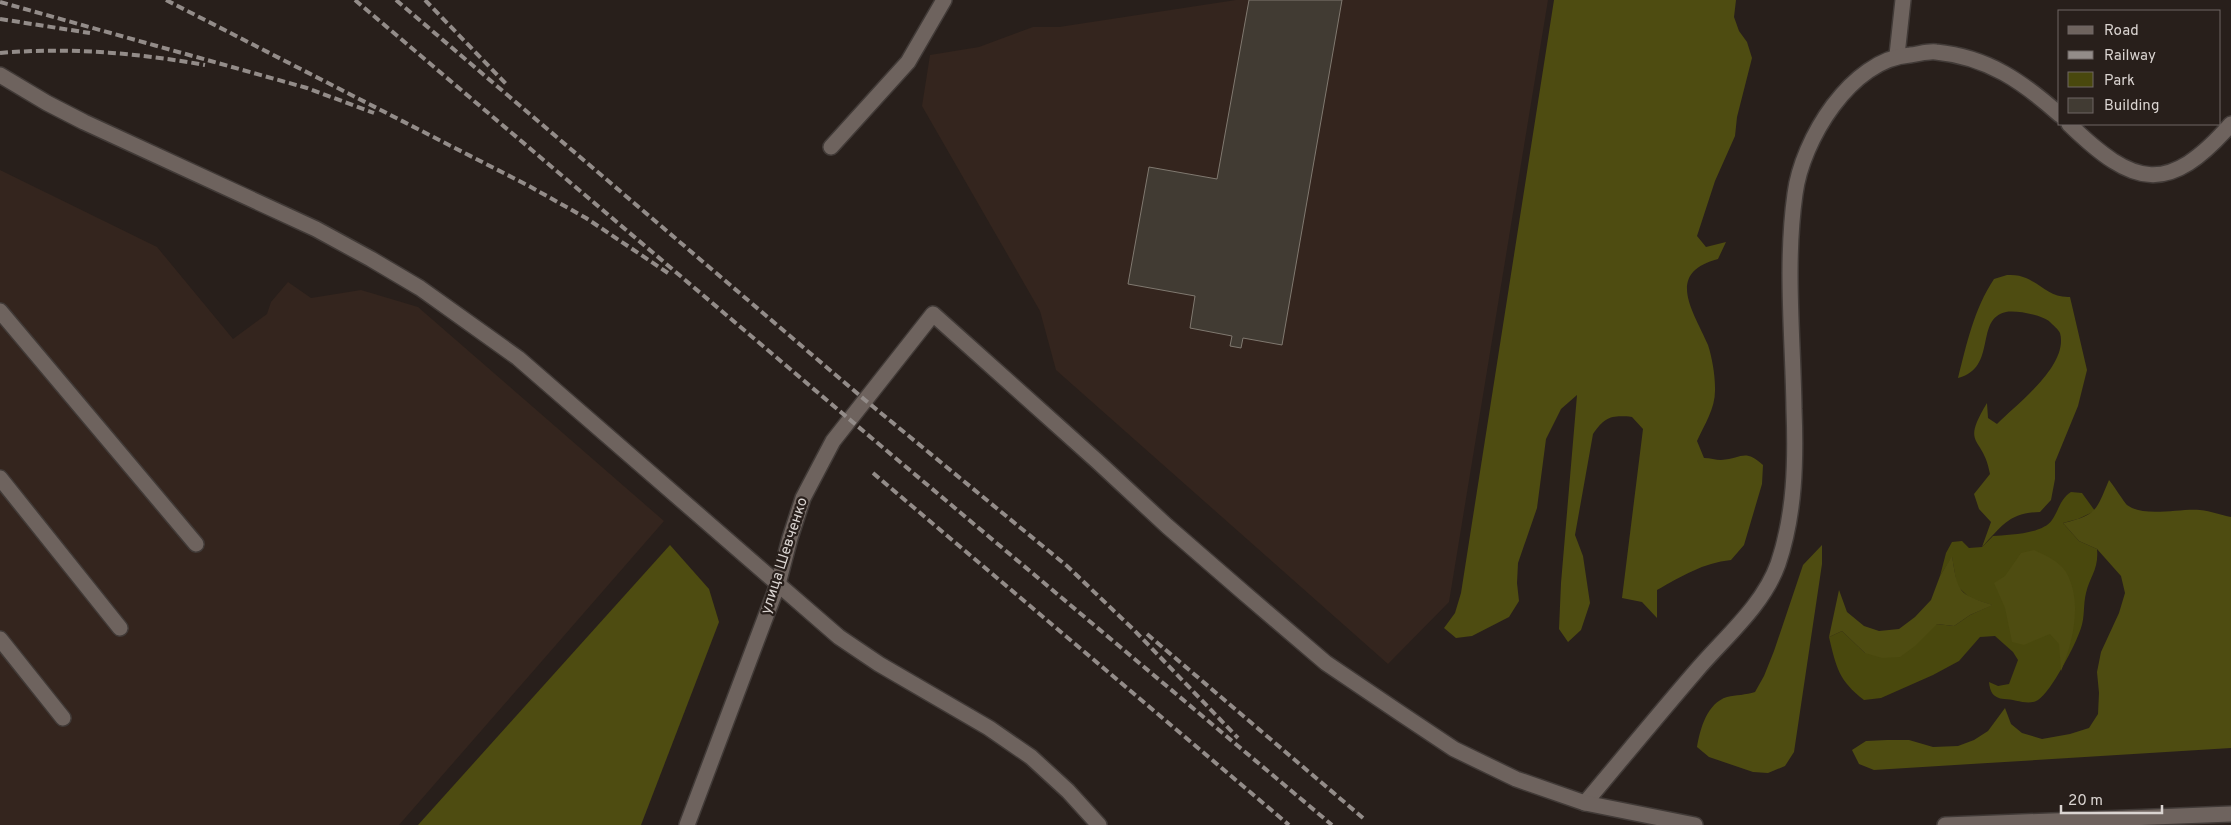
<svg xmlns="http://www.w3.org/2000/svg" width="2231" height="825" font-family="Overpass,sans-serif">
<style>
.built{fill:#34251e}
.green{fill:#49480d}
.forest{fill:#4e4c11}
.building{fill:#413b33;stroke:#807970}
.lines{fill:none;stroke-linecap:round;stroke-linejoin:round}
.minor-casing{stroke:#413a37;stroke-width:18}
.minor{stroke:#6e635e;stroke-width:15}
.rail{stroke:#938c89;stroke-width:4;stroke-dasharray:8 4;stroke-linecap:butt}
.labels{text-anchor:middle;dominant-baseline:central;stroke-width:4.5;stroke-linejoin:round;paint-order:stroke}
.street-label{font-size:15px;fill:#dad4d1;stroke:#281f1b}
</style>
<rect width="100%" height="100%" fill="#281f1b"/>
<g class="built">
<polygon points="1236,0 1548,0 1449,602 1388,664 1056,370 1040,311 922,106 930,55 979,47 1033,27 1059,27"/>
<polygon points="0,170 157,247 233,339 267,314 271,302 288,282 311,298 361,290 418,307 664,521 399,825 0,825"/>
</g>
<path class="green" d="M2071,492L2082,493L2095,511L2078,519L2063,523L2079,541L2097,549C2099,569 2090,576 2086,593C2083,605 2085,617 2081,628C2076,644 2051,692 2038,700C2028,706 2015,699 2004,699C1993,698 1990,692 1989,682L1998,686L2009,684L2018,660L2013,652L1995,636L1980,637L1959,661L1933,675L1881,698L1864,700C1839,681 1836,667 1829,637L1842,631L1865,653L1937,624L1954,626L1970,615L1992,605L1970,598L1957,586L1952,557L1940,576L1946,553L1952,542L1962,541L1969,548L1982,547L1993,536C2008,535 2043,534 2052,520C2059,510 2060,499 2071,492Z"/>
<g class="forest">
<path d="M1554,0H1736L1734,17L1739,31L1747,42L1752,58L1737,117L1735,136L1715,181L1697,236L1706,247L1726,242L1718,259C1664,273 1694,312 1708,345C1712,357 1715,375 1715,387C1716,408 1705,423 1697,441L1704,458C1710,458 1716,460 1721,460C1742,459 1744,448 1763,465L1762,484L1744,545L1731,560C1703,563 1682,576 1657,590V618L1642,602L1622,598L1643,429L1632,417C1611,415 1605,417 1593,434L1575,535L1583,556L1590,603L1581,630L1568,642L1559,629L1561,583L1577,395L1561,409L1546,439L1537,508L1518,563L1517,583L1519,601L1509,617L1472,636L1456,638L1444,628L1455,613L1461,593Z"/>
<path d="M2007,275C2012,275 2018,275 2023,277C2041,283 2049,298 2070,297L2087,370L2078,406L2055,462V479L2051,500L2040,512C2009,513 2003,525 1982,547L1991,522L1979,509L1974,494L1990,474C1983,434 1960,448 1987,403L1988,418L1997,424C2017,404 2069,365 2060,333C2058,329 2053,325 2050,322C2043,315 2016,310 2006,312C1974,319 1998,368 1958,378C1967,343 1974,309 1994,279Z"/>
<path d="M2109,480C2114,486 2124,502 2127,505C2144,518 2180,508 2200,510C2211,511 2221,515 2231,517V748L1874,770L1859,764L1852,750L1866,741L1887,740H1909L1933,747L1958,746L1974,740L1988,731L2005,708L2011,724L2022,733L2042,739L2070,734L2089,728L2098,714L2099,693L2097,672L2101,652L2119,613L2125,593L2121,576L2097,549L2079,541L2063,523C2097,515 2096,511 2109,480Z"/>
<polygon points="670,545 709,589 719,622 641,825 418,825"/>
<path d="M1822,545V564L1794,752L1785,766L1768,773L1753,772L1709,757L1697,747C1700,729 1707,703 1727,697C1736,695 1746,695 1755,692L1764,676L1774,651L1803,565Z"/>
<path d="M2034,550C2045,555 2059,561 2066,572C2083,601 2073,642 2061,671L2059,644L2050,634L2024,645L2012,642L2005,608L1994,583L2005,576L2021,553Z"/>
<path d="M1952,556C1958,592 1957,594 1993,605L1970,615L1954,626L1937,624L1915,646L1900,657L1882,658L1865,653L1842,631L1829,637L1839,590L1847,612L1864,626L1879,631L1899,629L1915,617L1931,600L1940,576Z"/>
</g>
<polygon class="building" points="1249,0 1342,0 1282,345 1243,338 1241,348 1230,346 1232,336 1190,328 1195,296 1128,284 1149,167 1217,179"/>
<g class="lines">
<defs>
<g id="minor">
<polyline points="1897,55 1903,0"/>
<polyline points="0,75 47,103 84,122 316,229 371,259 420,288 518,358 839,637 879,664 989,728 1031,757 1068,791 1099,825"/>
<path d="M2069,124C2134,187 2168,196 2231,124"/>
<polyline points="831,147 908,62 944,0"/>
<polyline points="0,311 196,544"/>
<polyline points="0,478 120,628"/>
<polyline points="0,639 63,718"/>
<path d="M1585,803C1622,759 1658,715 1696,671C1724,638 1763,606 1778,564C1795,514 1796,461 1794,409C1793,338 1785,265 1795,194C1802,140 1851,59 1910,55C1919,54 1928,51 1936,52C1988,57 2023,82 2060,115"/>
<polyline points="687,825 778,584 790,538 803,498 833,441 933,314 1097,461 1167,526 1243,592 1326,663 1400,713 1454,749 1516,779 1585,803 1695,825"/>
<polyline points="1945,825 2231,814"/>
</g>
</defs>
<use href="#minor" class="minor-casing"/>
<use href="#minor" class="minor"/>
<g class="rail">
<polyline points="166,0 529,186 586,218 668,273"/>
<polyline points="355,0 849,419 1332,825"/>
<polyline points="396,0 865,400 1067,566 1134,630 1238,738"/>
<polyline points="425,0 507,85"/>
<polyline points="0,2 307,88 374,113"/>
<polyline points="0,19 90,33"/>
<path d="M0,53C68,47 138,53 205,65"/>
<polyline points="873,473 1289,825"/>
<polyline points="1147,634 1363,818"/>
</g>
</g>
<g class="labels">
<g class="street-label">
<text transform="translate(785 556) rotate(-72)">улица Шевченко</text>
</g>
</g>
<rect x="2058" y="10" width="162" height="115" fill="#281f1b" stroke="#6f6764"/>
<rect x="2068" y="26" width="25" height="8" fill="#6e635e" stroke="#6f6764"/>
<text x="2104" y="35" font-size="15" fill="#dad4d1">Road</text>
<rect x="2068" y="51" width="25" height="8" fill="#938c89" stroke="#6f6764"/>
<text x="2104" y="60" font-size="15" fill="#dad4d1">Railway</text>
<rect x="2068" y="72" width="25" height="15" fill="#49480d" stroke="#6f6764"/>
<text x="2104" y="85" font-size="15" fill="#dad4d1">Park</text>
<rect x="2068" y="98" width="25" height="15" fill="#413b33" stroke="#6f6764"/>
<text x="2104" y="110" font-size="15" fill="#dad4d1">Building</text>
<path d="M2061 805v8h101v-8" fill="none" stroke="#dad4d1" stroke-width="2.5"/>
<text x="2068" y="805" font-size="15" fill="#dad4d1" stroke="#281f1b" stroke-width="4" paint-order="stroke">20 m</text>
</svg>
